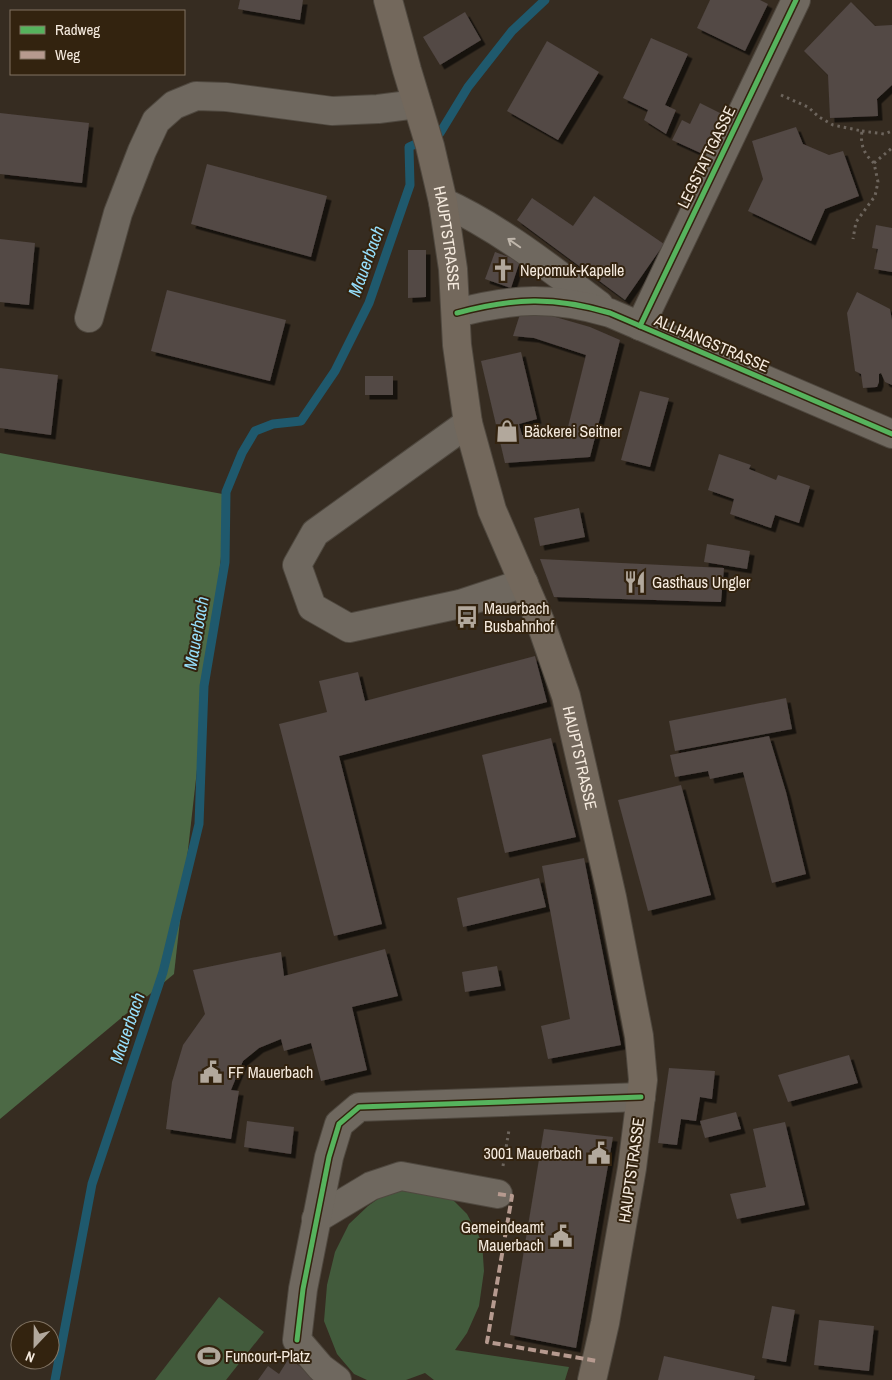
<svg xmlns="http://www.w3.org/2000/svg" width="892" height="1380" font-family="'Archivo Narrow',sans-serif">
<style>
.green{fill:#425b3c}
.forest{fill:#4c6945}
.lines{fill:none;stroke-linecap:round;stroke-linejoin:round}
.stream{stroke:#1f596d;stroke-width:9}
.building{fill:#524845;filter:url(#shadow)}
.minor-casing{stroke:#4f483f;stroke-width:30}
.major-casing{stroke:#4f483f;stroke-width:30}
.path{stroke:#6d655d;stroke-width:3;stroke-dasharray:2.5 4;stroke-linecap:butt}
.minor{stroke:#6f685f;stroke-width:28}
.major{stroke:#73685c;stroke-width:28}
.quiet{stroke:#b69a8f;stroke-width:4;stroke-dasharray:8 4;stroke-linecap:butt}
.cycleway-casing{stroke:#33230f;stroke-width:8}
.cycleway{stroke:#56b35d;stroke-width:5}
.oneway{stroke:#bfb6ab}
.labels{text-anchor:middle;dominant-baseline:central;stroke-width:4;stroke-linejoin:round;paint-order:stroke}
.street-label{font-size:16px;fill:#f5eade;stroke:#33230f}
.poi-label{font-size:16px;fill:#f5eade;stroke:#33230f;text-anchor:start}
.water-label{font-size:18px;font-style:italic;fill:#96defb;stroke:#33230f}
</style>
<defs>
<filter id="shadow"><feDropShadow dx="4.5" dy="4.5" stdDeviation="0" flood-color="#0009"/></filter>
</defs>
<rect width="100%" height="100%" fill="#362c21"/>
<g class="green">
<polygon points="407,1188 450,1197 467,1214 482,1242 484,1271 479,1306 467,1333 455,1350 569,1367 565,1380 434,1380 425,1373 406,1380 367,1380 354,1374 337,1354 324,1321 327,1285 335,1252 349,1224 368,1206 385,1194"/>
<polygon points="219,1297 264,1332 226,1380 155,1380"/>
</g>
<polygon class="forest" points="0,453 228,495 174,974 0,1119"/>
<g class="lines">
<polyline class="stream" points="55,1380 92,1184 163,972 199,824 204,686 225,562 226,492 242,453 255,431 273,424 301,421 335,371 369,303 410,185 409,147 440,133 468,87 512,31 545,0"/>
</g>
<g class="building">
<polygon points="240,0 303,0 300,20 238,9"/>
<polygon points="710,0 760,0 768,4 745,51 697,28"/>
<polygon points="851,2 875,26 892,25 892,85 877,99 878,116 830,118 828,75 804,51"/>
<polygon points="465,12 481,40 440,65 423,37"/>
<polygon points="651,38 688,54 665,105 676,110 666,134 644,120 648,110 623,98"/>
<polygon points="547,41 599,72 558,140 507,111"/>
<polygon points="700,103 724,115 705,155 672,140 682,120 690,124"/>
<polygon points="0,113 89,123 82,183 0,174"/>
<polygon points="796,127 803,144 829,155 843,151 859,196 825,209 811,241 748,211 763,179 752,141"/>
<polygon points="207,164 327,196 311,257 191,224"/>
<polygon points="594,196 664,244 625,300 517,220 532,198 573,226"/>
<polygon points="876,225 892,228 892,272 874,269 878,249 872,248"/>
<polygon points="0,239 35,243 29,305 0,302"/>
<polygon points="408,250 426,250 426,297 408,298"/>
<polygon points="495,252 520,261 511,288 485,279"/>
<polygon points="167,290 286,320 270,381 151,351"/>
<polygon points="857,292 890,309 892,320 892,385 885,382 881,373 879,374 879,382 877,387 863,388 861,374 855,371 847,313"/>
<polygon points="521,311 545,314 590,327 620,340 590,457 505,463 481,361 521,352 537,419 519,424 522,435 567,431 586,355 534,338 513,336"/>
<polygon points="0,368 58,375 51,435 0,428"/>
<rect x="365" y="376" width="28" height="19"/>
<polygon points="640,391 669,398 650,467 621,460"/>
<polygon points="719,454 751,465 749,469 776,480 778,475 810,486 799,523 775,515 771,528 730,514 734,499 708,490"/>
<polygon points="579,508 585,537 540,546 534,518"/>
<polygon points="707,544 750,551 747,569 704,562"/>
<polygon points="540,559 724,568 721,602 554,597"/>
<polygon points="535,656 547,702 339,756 382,924 334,936 279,724 327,712 319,681 358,672 365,701"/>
<polygon points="786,698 792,729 675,751 669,721"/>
<polygon points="769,736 786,792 806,874 772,883 743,772 710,779 708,771 675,777 670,755"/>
<polygon points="551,738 576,837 505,853 482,755"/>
<polygon points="681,785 711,895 648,911 618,800"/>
<polygon points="584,858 621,1045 548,1059 541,1026 570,1019 542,866"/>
<polygon points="539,878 546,907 463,927 457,898"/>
<polygon points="385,949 398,996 352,1007 367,1070 321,1081 311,1043 284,1051 281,1039 259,1048 243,1061 231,1090 239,1091 231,1139 166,1129 172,1082 183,1045 205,1014 193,970 281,952 284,976"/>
<polygon points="497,966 501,986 465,992 462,972"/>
<polygon points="849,1055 858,1083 788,1102 778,1075"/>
<polygon points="669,1068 715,1071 712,1099 700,1097 696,1121 681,1119 677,1145 658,1143"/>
<polygon points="736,1112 741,1129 705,1138 700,1121"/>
<polygon points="247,1121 294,1127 291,1154 244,1147"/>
<polygon points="785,1122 805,1205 737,1219 730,1194 766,1187 753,1129"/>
<polygon points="544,1129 613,1137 576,1348 510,1335"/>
<polygon points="772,1306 795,1310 786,1362 762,1358"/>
<polygon points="819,1320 874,1326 869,1371 814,1365"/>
<polygon points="664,1356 755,1376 754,1380 658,1380"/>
<polygon points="289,1358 318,1380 258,1380 268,1366 279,1374"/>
</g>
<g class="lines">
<defs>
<g id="minor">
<path d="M443,202C500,228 550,268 599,305"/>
<path d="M457,313C514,298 553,296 610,313L892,434"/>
<polyline points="89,318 118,213 142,151 156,121 174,105 196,96 226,97 332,111 378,109 417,104"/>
<polyline points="640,326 796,0"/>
<polyline points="468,423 315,533 297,565 312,607 349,628 460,604 524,583"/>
<polyline points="316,1219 371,1186 401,1176 498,1194"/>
<polyline points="337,1380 321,1368 297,1340 303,1289 329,1157 339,1124 359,1107 641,1097"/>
</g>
<g id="major">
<path id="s1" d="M388,0L407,70L430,146L443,202L453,269L457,345L468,423L492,510L540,621L566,696L612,897L639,1036L643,1080L632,1168L605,1323L592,1380"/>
</g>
</defs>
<use href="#minor" class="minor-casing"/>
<use href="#major" class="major-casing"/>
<g class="path">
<path d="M781,95L808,107L819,117L833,125L862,131C860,145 864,154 874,163L878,182L875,196L856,222L853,239"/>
<polyline points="862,131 884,134 892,131"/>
<polyline points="874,163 892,148"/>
<polyline points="503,1166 509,1130"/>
</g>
<use href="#minor" class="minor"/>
<use href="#major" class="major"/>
<polyline class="quiet" points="498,1194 512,1196 487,1342 597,1361"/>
<defs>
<g id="cycleway">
<path d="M457,313C514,298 553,296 610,313L892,434"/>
<polyline points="640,326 796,0"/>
<polyline points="297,1340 303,1289 329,1157 339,1124 359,1107 641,1097"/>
</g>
</defs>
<use href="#cycleway" class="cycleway-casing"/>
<use href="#cycleway" class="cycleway"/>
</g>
<defs><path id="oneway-shaft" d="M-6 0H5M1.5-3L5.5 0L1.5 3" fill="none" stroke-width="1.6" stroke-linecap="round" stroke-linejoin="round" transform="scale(1.25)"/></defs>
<use class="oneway" href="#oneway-shaft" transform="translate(514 243) rotate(-145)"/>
<defs>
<symbol id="church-bare" viewBox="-9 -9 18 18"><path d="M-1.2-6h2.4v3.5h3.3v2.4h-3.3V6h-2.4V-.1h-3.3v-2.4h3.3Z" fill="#b2a89c" stroke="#33230f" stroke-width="2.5" paint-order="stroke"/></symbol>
<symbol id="shop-bare" viewBox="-9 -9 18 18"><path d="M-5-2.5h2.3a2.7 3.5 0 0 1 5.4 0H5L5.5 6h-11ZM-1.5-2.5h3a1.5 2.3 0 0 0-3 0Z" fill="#b2a89c" stroke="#33230f" stroke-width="2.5" paint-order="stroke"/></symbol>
<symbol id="restaurant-bare" viewBox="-9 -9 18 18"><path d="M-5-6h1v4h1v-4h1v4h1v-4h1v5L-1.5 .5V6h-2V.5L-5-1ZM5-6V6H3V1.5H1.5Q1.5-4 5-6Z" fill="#b2a89c" stroke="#33230f" stroke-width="2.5" paint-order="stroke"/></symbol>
<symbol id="bus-bare" viewBox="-9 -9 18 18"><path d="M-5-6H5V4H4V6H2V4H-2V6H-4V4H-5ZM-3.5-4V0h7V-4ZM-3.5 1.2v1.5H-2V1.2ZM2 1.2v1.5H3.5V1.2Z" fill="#b2a89c" stroke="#33230f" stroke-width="2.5" paint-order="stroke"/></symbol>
<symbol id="civic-bare" viewBox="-9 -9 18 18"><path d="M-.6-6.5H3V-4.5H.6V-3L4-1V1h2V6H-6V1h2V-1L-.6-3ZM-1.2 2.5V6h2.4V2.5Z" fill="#b2a89c" stroke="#33230f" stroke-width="2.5" paint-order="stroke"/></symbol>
<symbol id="stadium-bare" viewBox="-9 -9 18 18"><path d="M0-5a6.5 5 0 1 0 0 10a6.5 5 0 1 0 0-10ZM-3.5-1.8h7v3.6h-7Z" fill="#b2a89c" stroke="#33230f" stroke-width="2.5" paint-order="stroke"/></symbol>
</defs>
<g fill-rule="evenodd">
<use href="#church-bare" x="487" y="254" width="32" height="32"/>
<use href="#shop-bare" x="491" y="415" width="32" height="32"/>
<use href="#restaurant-bare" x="619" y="566" width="32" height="32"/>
<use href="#bus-bare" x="451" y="601" width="32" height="32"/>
<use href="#civic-bare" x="195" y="1056" width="32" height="32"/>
<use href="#civic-bare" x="583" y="1137" width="32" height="32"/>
<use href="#civic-bare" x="545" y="1220" width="32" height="32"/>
<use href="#stadium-bare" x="193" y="1340" width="32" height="32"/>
</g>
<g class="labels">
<g class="street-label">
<text transform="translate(706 157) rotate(-64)">LEGSTATTGASSE</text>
<text stroke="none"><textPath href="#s1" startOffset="246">HAUPTSTRASSE</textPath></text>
<text transform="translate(712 343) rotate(23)">ALLHANGSTRASSE</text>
<text stroke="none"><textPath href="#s1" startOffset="786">HAUPTSTRASSE</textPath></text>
<text transform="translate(631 1170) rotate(-82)">HAUPTSTRASSE</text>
</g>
<g class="poi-label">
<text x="520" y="270">Nepomuk-Kapelle</text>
<text x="524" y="431">Bäckerei Seitner</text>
<text x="652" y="582">Gasthaus Ungler</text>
<text x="484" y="608">Mauerbach<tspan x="484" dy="18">Busbahnhof</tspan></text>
<text x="228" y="1072">FF Mauerbach</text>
<text x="582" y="1153" text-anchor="end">3001 Mauerbach</text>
<text x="544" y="1227" text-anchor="end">Gemeindeamt<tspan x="544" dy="18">Mauerbach</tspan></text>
<text x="225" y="1356">Funcourt-Platz</text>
</g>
<g class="water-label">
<text transform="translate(366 261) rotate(-70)">Mauerbach</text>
<text transform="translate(196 633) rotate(-80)">Mauerbach</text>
<text transform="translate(127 1028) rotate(-71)">Mauerbach</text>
</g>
</g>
<rect x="10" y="10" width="175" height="65" fill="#33230f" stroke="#817362"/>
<rect x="20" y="26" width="25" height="8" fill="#56b35d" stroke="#817362"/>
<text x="55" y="35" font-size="15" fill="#f5eade">Radweg</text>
<rect x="20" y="51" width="25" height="8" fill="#b69a8f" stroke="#817362"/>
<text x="55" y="60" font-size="15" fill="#f5eade">Weg</text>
<g transform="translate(35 1345) rotate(202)"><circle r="24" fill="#33230f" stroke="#817362"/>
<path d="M0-4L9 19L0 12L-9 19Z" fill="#b2a89c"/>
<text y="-8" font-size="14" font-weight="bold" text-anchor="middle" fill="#f5eade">N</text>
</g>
</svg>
